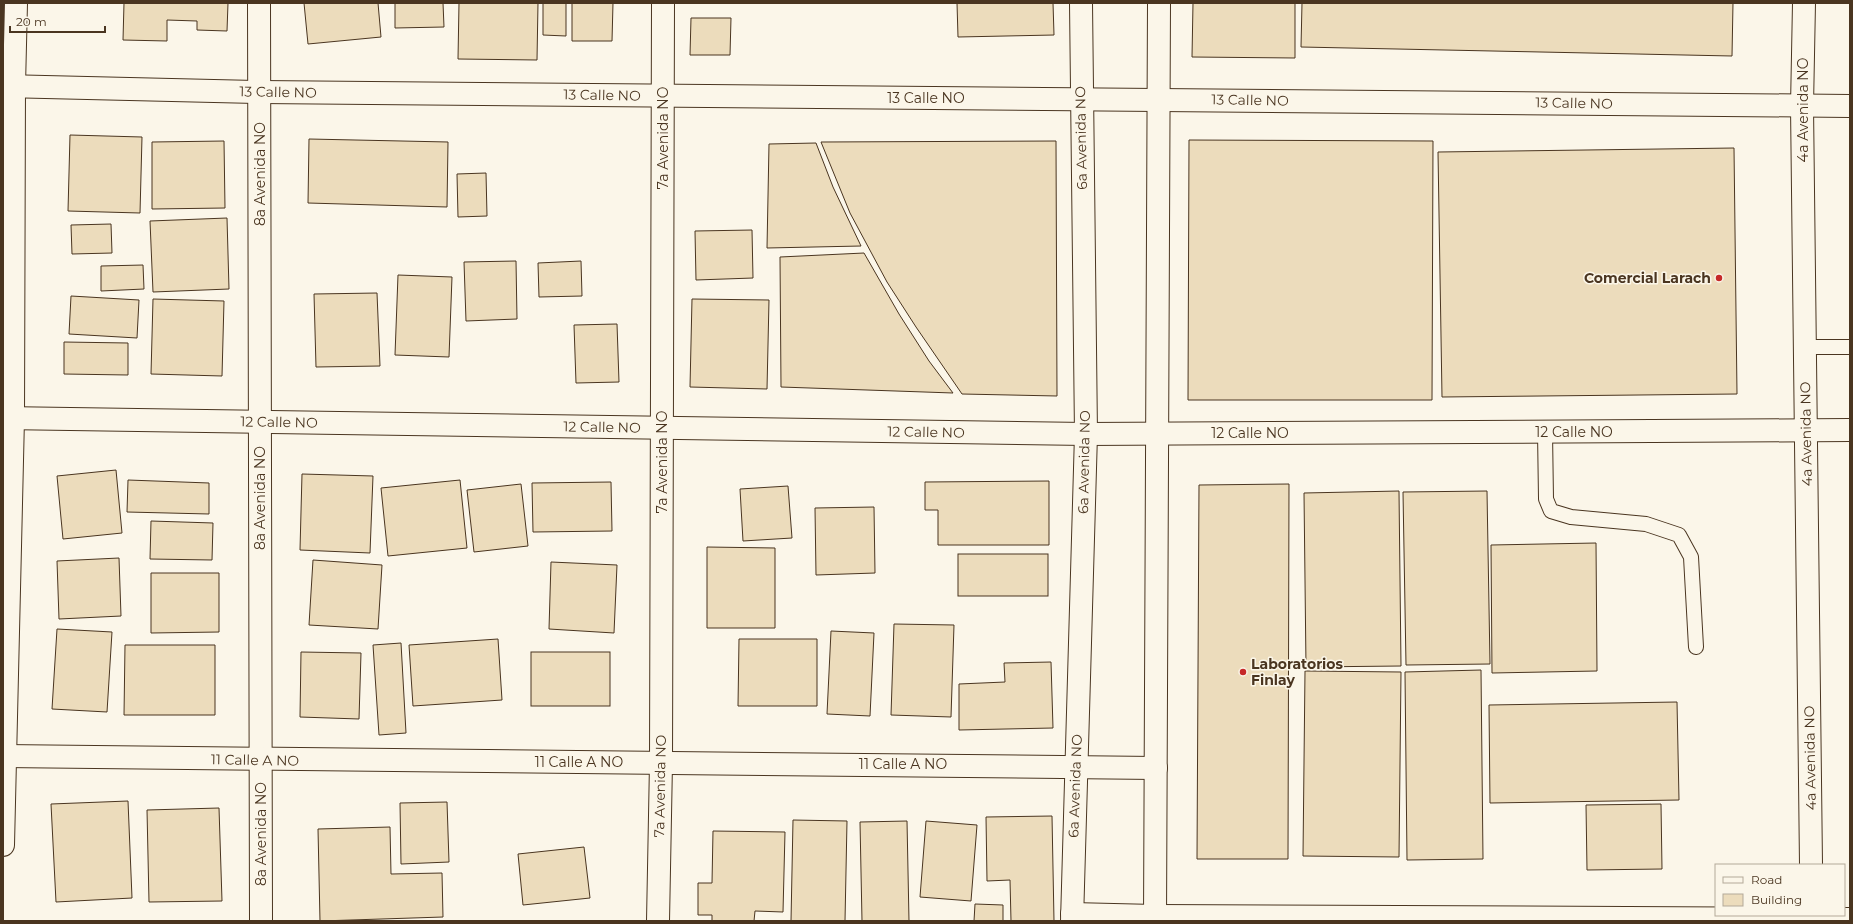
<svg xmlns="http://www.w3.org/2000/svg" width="1853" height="924" font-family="Montserrat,sans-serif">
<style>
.building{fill:#ecdcbc;stroke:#4a3520}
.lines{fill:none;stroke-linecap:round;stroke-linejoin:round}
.service-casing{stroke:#4a3520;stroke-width:16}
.minor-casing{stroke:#4a3520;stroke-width:24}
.tertiary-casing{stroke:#4a3520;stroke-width:24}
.service{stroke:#fbf6e9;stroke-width:14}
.minor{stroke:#fbf6e9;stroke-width:22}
.tertiary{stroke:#fbf6e9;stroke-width:22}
.poi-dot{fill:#c62828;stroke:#fbf6e9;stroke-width:1.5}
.labels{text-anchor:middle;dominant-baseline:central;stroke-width:3;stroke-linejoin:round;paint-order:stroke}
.street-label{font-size:14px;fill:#4a3520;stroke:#fbf6e9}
.poi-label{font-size:14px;font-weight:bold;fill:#4a3520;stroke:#fbf6e9;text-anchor:end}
</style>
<rect width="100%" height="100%" fill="#fbf6e9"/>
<g class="building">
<polygon points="124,3 228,3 227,31 197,30 197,21 167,20 167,41 123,40"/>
<polygon points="304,3 378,3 381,37 308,44"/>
<polygon points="395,3 443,3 444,27 395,28"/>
<polygon points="459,3 538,3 537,60 458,59"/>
<polygon points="543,3 566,3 566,36 543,35"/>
<polygon points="572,3 613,3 612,41 572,41"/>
<polygon points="957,3 1053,3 1054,35 958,37"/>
<polygon points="1193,3 1295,3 1295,58 1192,57"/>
<polygon points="1302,3 1733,3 1732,56 1301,47"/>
<polygon points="691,18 731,18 730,55 690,55"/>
<polygon points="70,135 142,137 140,213 68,211"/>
<polygon points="309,139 448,142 447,207 308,203"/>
<polygon points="1189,140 1433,141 1432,400 1188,400"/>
<polygon points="224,141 225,208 152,209 152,142"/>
<polygon points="1056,141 1057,396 962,394 916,327 887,282 850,213 821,142"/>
<polygon points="816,143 833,187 861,246 767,248 769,144"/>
<polygon points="1734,148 1737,394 1442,397 1438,152"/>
<polygon points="486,173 487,216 458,217 457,174"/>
<polygon points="227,218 229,289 153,292 150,221"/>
<polygon points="111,224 112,253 72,254 71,225"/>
<polygon points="752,230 753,278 696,280 695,231"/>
<polygon points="864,253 899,314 929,361 953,393 781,387 780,257"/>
<polygon points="516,261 517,319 466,321 464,262"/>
<polygon points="581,261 582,296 539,297 538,263"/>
<polygon points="143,265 144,289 101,291 101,266"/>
<polygon points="398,275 452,277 449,357 395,355"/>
<polygon points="377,293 380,366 316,367 314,294"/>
<polygon points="71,296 139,300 137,338 69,334"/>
<polygon points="153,299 224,301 222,376 151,374"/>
<polygon points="692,299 769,300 767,389 690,387"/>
<polygon points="617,324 619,382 576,383 574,325"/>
<polygon points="64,342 128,343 128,375 64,374"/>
<polygon points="116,470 122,533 63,539 57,476"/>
<polygon points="302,474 373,476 370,553 300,550"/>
<polygon points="128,480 209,483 209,514 127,512"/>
<polygon points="460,480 467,548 388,556 381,488"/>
<polygon points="1049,481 1049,545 938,545 938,510 925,510 925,482"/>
<polygon points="611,482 612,531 533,532 532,483"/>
<polygon points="521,484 528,546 474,552 467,490"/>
<polygon points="1289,484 1288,859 1197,859 1199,485"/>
<polygon points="788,486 792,538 743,541 740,489"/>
<polygon points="1399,491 1401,666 1306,667 1304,493"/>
<polygon points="1487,491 1490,664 1406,665 1403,492"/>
<polygon points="874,507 875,573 816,575 815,508"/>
<polygon points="151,521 213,523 212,560 150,559"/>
<polygon points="1596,543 1597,671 1492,673 1491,545"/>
<polygon points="707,547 775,548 775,628 707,628"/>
<rect x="958" y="554" width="90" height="42"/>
<polygon points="119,558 121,616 59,619 57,561"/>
<polygon points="313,560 382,565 378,629 309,625"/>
<polygon points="551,562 617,565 614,633 549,629"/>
<polygon points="151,573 219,573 219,632 151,633"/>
<polygon points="894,624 954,625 951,717 891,715"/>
<polygon points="57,629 112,632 107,712 52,709"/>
<polygon points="831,631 874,633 870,716 827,714"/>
<polygon points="498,639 502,700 413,706 409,645"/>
<polygon points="739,639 817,639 817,706 738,706"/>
<polygon points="401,643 406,733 379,735 373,645"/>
<polygon points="125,645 215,645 215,715 124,715"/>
<polygon points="301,652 361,653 359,719 300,717"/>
<rect x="531" y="652" width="79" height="54"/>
<polygon points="1051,662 1053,728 959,730 959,684 1005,682 1004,663"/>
<polygon points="1481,670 1483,859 1407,860 1405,672"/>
<polygon points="1305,671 1401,672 1399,857 1303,856"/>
<polygon points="1677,702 1679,800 1490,803 1489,705"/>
<polygon points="128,801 132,898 56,902 51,804"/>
<polygon points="447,802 449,862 401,864 400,803"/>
<polygon points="1661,804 1662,869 1587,870 1586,805"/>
<polygon points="219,808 222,901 149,902 147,810"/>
<polygon points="1052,816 1054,921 1011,921 1010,880 987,881 986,817"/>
<polygon points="793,820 847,821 845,921 791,921"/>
<polygon points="907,821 909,921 862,921 860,822"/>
<polygon points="926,821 977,825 971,901 920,897"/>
<polygon points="390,827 391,874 442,873 443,917 320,921 318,829"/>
<polygon points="713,831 785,832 783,912 755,911 754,921 712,921 712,915 698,915 698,883 712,883"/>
<polygon points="584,847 590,898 523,905 518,854"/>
<polygon points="975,904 1003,905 1003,921 974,921"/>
</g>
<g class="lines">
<defs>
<g id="service">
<polyline points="1805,347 1850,347"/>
<polyline points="1545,432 1546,499 1551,511 1571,517 1646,524 1679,535 1691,557 1696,647"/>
</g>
<g id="minor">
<polyline points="259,3 261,921"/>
<polyline points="1804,3 1802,106 1811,865"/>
<polyline points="3,86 260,92 1850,106"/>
<polyline points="3,418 1086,434 1850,430"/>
<polyline points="3,756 1156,768"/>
<polyline points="3,845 13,418 14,86 16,3"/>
<polyline points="1072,914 1155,916 1850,919"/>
<polyline points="658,921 661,763 663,3"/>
</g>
<g id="tertiary">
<polyline points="1072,921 1086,434 1081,3"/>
<polyline points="1155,921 1159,3"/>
</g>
</defs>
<use href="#service" class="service-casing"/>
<use href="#minor" class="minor-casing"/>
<use href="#tertiary" class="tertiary-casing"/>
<use href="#service" class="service"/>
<use href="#minor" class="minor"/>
<use href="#tertiary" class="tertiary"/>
</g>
<g class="poi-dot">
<circle cx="1719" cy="278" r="4"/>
<circle cx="1243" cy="672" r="4"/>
</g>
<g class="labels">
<g class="street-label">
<text transform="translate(278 92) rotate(1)">13 Calle NO</text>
<text transform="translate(602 95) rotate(1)">13 Calle NO</text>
<text x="926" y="98">13 Calle NO</text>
<text transform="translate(1250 100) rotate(1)">13 Calle NO</text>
<text transform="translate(1574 103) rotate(1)">13 Calle NO</text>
<text transform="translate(1803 110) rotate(-90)">4a Avenida NO</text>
<text transform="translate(663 138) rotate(-90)">7a Avenida NO</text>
<text transform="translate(1081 138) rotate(-91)">6a Avenida NO</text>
<text transform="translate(260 174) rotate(-90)">8a Avenida NO</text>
<text transform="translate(279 422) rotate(1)">12 Calle NO</text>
<text transform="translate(602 427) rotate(1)">12 Calle NO</text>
<text transform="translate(926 432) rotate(1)">12 Calle NO</text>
<text x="1574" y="432">12 Calle NO</text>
<text x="1250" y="433">12 Calle NO</text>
<text transform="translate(1806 434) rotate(-91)">4a Avenida NO</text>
<text transform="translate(662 462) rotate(-90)">7a Avenida NO</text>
<text transform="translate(1084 462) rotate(-89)">6a Avenida NO</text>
<text transform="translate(260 498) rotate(-90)">8a Avenida NO</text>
<text transform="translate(1810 758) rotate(-91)">4a Avenida NO</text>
<text transform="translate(255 760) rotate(1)">11 Calle A NO</text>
<text x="579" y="762">11 Calle A NO</text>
<text x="903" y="764">11 Calle A NO</text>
<text transform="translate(660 786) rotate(-89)">7a Avenida NO</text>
<text transform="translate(1075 786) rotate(-88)">6a Avenida NO</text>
<text transform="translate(261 834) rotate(-90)">8a Avenida NO</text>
</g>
<g class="poi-label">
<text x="1711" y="278">Comercial Larach</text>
<text x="1251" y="664" text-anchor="start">Laboratorios<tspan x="1251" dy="16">Finlay</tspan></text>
</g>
</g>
<rect width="1853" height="924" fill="none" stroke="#4a3520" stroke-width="8"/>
<rect x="1715" y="864" width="130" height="52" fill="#fbf6e9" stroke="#b4a999"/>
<rect x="1723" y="877" width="20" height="6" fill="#fbf6e9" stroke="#b4a999"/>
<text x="1751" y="884" font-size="12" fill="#4a3520">Road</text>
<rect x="1723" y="894" width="20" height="12" fill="#ecdcbc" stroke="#b4a999"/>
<text x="1751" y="904" font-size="12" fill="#4a3520">Building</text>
<path d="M10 26v6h95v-6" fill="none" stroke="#4a3520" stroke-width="2"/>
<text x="16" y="26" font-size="12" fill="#4a3520" stroke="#fbf6e9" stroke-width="3" paint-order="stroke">20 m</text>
</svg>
